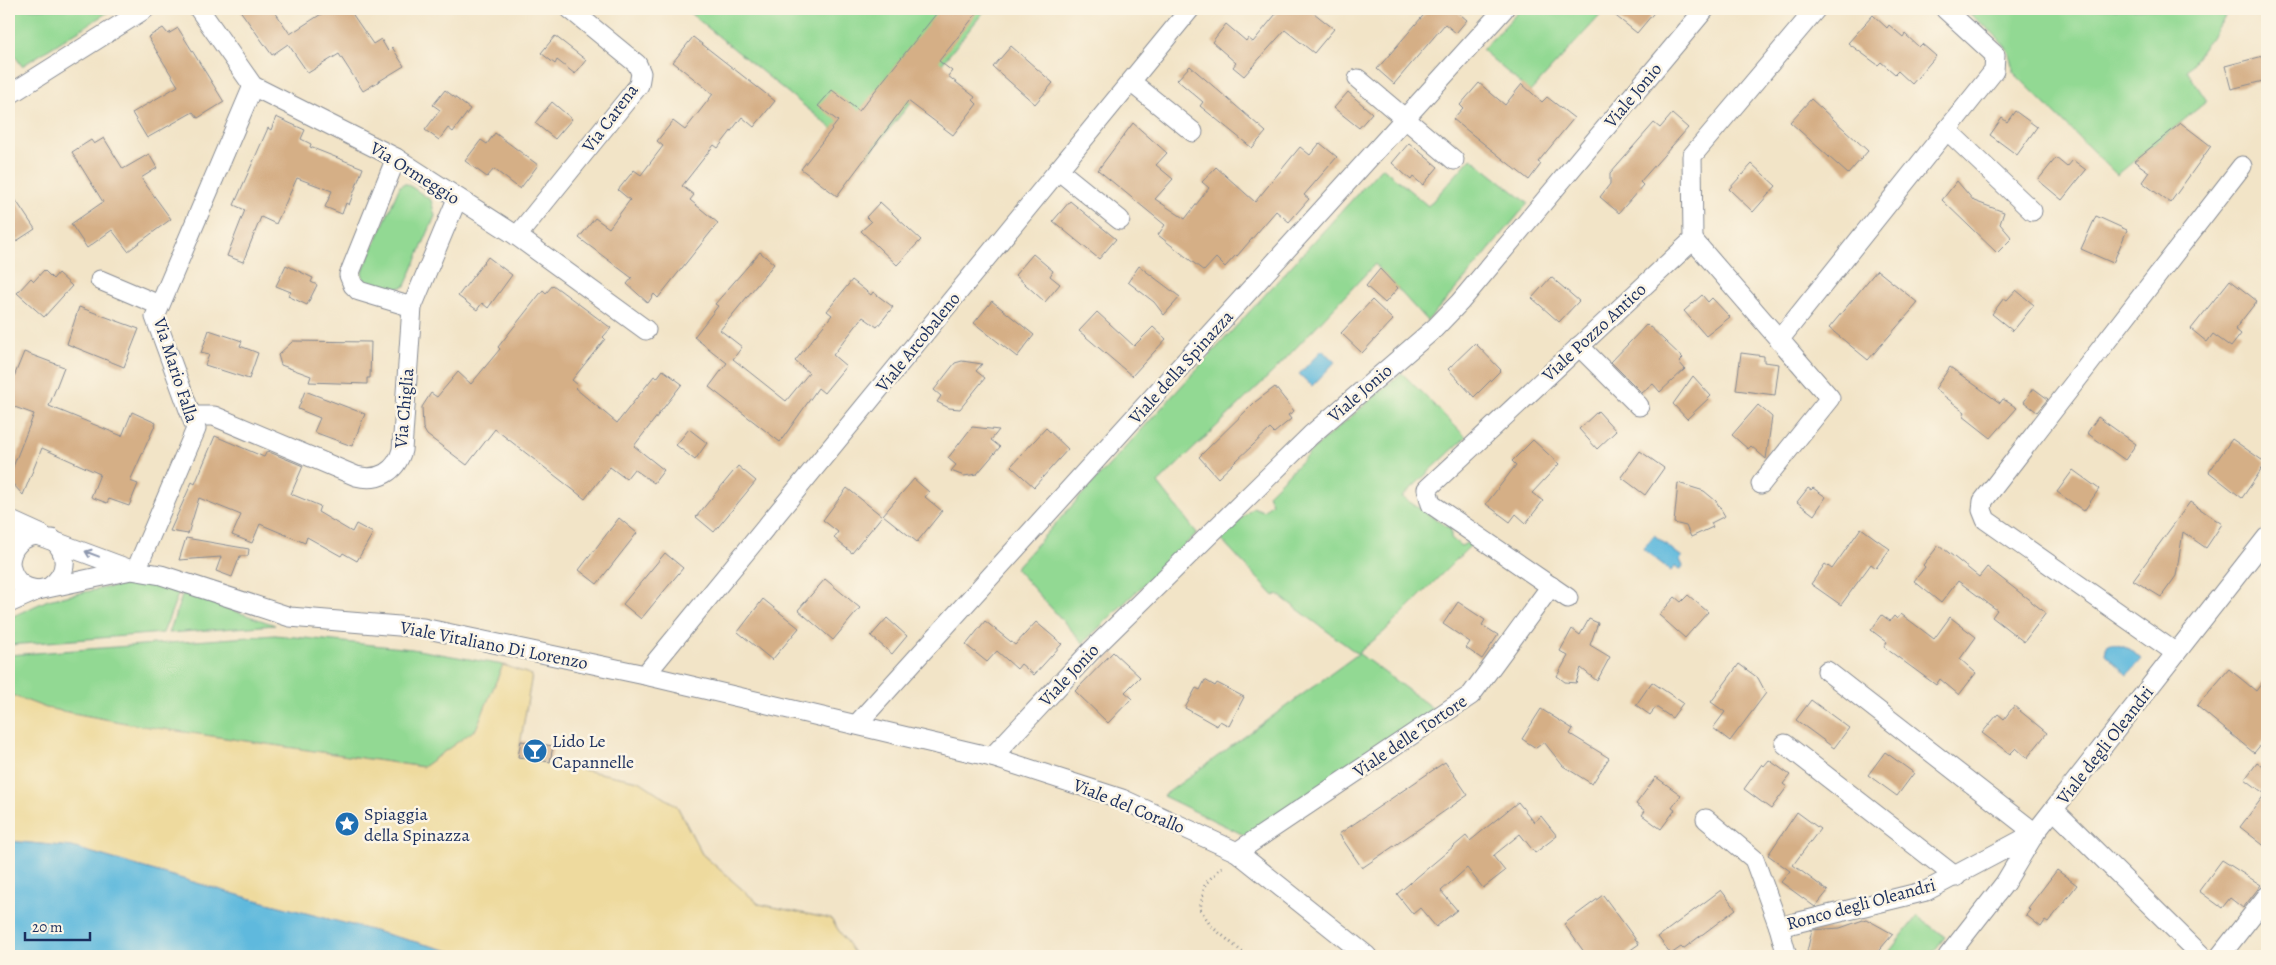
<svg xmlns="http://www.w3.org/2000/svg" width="2276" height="965" font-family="Alegreya,serif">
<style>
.green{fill:#92d993;stroke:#568478}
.sand{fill:#eeda9e;stroke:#84847e}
.water{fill:#5fb9dd;stroke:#3d749e}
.building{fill:#d5af86}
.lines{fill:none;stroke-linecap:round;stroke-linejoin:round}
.street-casing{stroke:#868a92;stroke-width:21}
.path{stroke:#868a92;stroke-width:3;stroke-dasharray:1 4;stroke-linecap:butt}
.street{stroke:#fff;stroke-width:19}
.oneway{stroke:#8d97ae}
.labels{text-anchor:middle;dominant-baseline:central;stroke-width:5;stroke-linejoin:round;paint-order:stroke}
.street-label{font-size:18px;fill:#1b2f5e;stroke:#fcf5e5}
.poi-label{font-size:18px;fill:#1b2f5e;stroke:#fcf5e5;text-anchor:start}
</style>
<rect width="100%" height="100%" fill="#fcf5e5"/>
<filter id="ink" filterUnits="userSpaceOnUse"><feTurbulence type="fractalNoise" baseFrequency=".02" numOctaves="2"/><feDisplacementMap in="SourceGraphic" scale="10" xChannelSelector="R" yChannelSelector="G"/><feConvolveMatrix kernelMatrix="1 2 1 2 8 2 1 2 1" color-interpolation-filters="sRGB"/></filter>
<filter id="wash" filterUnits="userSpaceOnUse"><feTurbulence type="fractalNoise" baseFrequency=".0096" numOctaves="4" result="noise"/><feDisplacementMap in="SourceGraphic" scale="20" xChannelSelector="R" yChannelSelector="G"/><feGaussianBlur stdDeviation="1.12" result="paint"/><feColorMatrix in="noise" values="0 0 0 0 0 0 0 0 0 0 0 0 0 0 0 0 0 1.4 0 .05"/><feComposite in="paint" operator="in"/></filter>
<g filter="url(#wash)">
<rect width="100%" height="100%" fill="#f2e4c7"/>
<g class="green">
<polygon points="9,9 113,9 22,66 9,47"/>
<polygon points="685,9 986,9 867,157"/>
<polygon points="1521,9 1606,9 1530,92 1482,50"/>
<path d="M1964,9H2231L2187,71L2207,101L2117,175L2013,72C2015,44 1983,26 1964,9Z"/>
<polygon points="1471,158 1528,203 1464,280 1427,321 1375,264 1275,370 1158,483 1197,533 1083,643 1015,568 1382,167 1428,206"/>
<polygon points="403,184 407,184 431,200 435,216 405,286 392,290 365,282 362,273 400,186"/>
<polygon points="1402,373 1466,437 1402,497 1451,529 1451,538 1461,546 1469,542 1472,544 1385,631 1358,653 1435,710 1246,836 1163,796 1358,654 1277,594 1274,596 1221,539 1253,507 1263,511 1272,503 1268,494 1319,444"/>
<polygon points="138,584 160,585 179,592 163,633 9,645 9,618 48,600 104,588"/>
<polygon points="183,593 275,625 169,633"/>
<polygon points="275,635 412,649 503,665 476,729 423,767 136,725 46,708 9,694 9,655"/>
<polygon points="1917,916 1945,937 1930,956 1886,956"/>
</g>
<polygon class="sand" points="503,665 532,675 518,757 639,781 677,806 702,854 759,904 831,919 856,956 469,956 245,897 72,847 9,841 9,694 46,708 136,725 423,767 476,729"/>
<g class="water">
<polygon points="1322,350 1335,362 1312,386 1299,374"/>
<polygon points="1654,535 1682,557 1680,560 1683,566 1681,569 1674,567 1671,571 1643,549"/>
<polygon points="2111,643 2130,649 2141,659 2127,675 2105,654 2107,644"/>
<polygon points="9,841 72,847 245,897 469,956 9,956"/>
</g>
<g id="blocks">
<g class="building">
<polygon points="239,9 273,9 290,34 329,9 349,9 373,44 381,39 388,51 392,47 404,66 363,91 339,54 308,73 288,44 272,55"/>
<polygon points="940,9 980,9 939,61 952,71 948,76 975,97 973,100 977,104 953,135 908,101 837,196 801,169 838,121 818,106 832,90 859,111"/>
<polygon points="1280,9 1309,9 1334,29 1314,53 1285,30 1244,76 1233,67 1236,63 1212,42 1226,24 1246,41 1248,38 1253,42"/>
<polygon points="1425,9 1456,9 1455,10 1467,20 1456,33 1445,24 1394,84 1377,69 1428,10"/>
<polygon points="1607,9 1657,9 1637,33"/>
<polygon points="1873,15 1887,28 1889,25 1903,37 1905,34 1919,47 1922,44 1936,56 1912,84 1898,71 1895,74 1881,62 1878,65 1848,43"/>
<polygon points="163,28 168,34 178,28 224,102 198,118 193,112 147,138 132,113 178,86 148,37"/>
<polygon points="555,36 586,60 575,74 557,60 555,64 541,53"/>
<polygon points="693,37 775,101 754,127 742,117 718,148 714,145 682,186 694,195 690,200 718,223 658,298 654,294 648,303 627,284 632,278 579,238 595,218 609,228 630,200 618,190 634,170 641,175 663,146 657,141 673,121 685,130 713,94 673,62"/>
<polygon points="1011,46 1053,83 1035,104 993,67"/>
<polygon points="2267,55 2267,80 2231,89 2225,66"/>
<polygon points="1190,66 1266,132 1252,148 1200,106 1203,102 1177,80"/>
<polygon points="1479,83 1505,105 1522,84 1542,102 1547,97 1574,118 1538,162 1541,164 1529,180 1453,119 1463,108 1460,105"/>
<polygon points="445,90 470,109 453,132 448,128 439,140 425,130 440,110 433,105"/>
<polygon points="1348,92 1372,113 1359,128 1334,108"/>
<polygon points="1811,99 1868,151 1848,174 1790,122"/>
<polygon points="552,102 572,119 555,139 535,123"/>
<polygon points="2015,111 2037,127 2017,155 1990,135 2002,118 2007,122"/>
<polygon points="1672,114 1688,128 1640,182 1643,185 1619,213 1600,197 1610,184 1610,173 1654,123 1660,128"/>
<polygon points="276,117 305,130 301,139 311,144 310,147 363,168 349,205 346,203 342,214 325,207 332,191 297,178 276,224 261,217 243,262 227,256 245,210 234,205 268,128 271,130"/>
<polygon points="1133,123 1167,153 1156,165 1173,179 1155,199 1185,219 1209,188 1202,182 1216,167 1255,202 1300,147 1310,155 1320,143 1337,157 1304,195 1309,199 1289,222 1276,211 1237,256 1236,255 1225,267 1216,258 1204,271 1158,235 1165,225 1098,170"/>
<polygon points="2181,123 2211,146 2170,203 2142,182 2149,172 2134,161"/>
<polygon points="495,133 538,165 520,189 494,169 487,177 465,161 481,140 487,144"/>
<polygon points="104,138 123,169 149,154 157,168 141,178 171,219 128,251 112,230 87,248 71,224 103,202 72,152 91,140 94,144"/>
<polygon points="1409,143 1438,167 1423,185 1413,177 1411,180 1392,163"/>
<polygon points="2056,158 2067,167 2073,160 2086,170 2062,200 2038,180"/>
<polygon points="1752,164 1776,186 1753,212 1729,189"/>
<polygon points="1957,181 1974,201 2004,212 2000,224 2012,238 1997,253 1942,200"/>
<polygon points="9,190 35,229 9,246"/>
<polygon points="1070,201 1116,239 1099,259 1053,221"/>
<polygon points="880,202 921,240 897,265 861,231 871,222 866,217"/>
<polygon points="2096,216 2127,230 2113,263 2081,249"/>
<polygon points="760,252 774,264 720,330 742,347 733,359 786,401 809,373 795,361 832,315 827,311 852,280 871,295 873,292 893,307 877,327 863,317 833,355 846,366 824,393 818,388 780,442 709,387 727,363 694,337 718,306 715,304"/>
<polygon points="1033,254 1053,271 1050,276 1060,284 1045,302 1015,275"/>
<polygon points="488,257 512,275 488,308 482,303 477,310 458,296"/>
<polygon points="286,265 313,278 311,282 317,285 307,305 288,296 291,292 276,286"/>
<polygon points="1139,266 1180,297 1164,315 1154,302 1128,282"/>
<polygon points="1380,269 1398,288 1385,303 1366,286"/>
<polygon points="44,270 53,279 58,273 72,286 44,317 17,293 31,278 34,281"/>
<polygon points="1877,270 1918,303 1868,360 1829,328"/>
<polygon points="1551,277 1579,301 1559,322 1532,298"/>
<polygon points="2230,280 2257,301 2235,329 2241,334 2231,347 2213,334 2207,342 2191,329"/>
<polygon points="553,285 611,328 603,337 605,339 572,380 578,385 575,388 617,423 654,376 657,378 663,370 682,384 634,446 664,470 654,483 634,469 626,479 610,467 585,499 495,429 467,465 427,435 423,428 422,407 431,393 437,397 458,372 471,384 500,349 498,347 543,290 546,293"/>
<polygon points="2016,290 2034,305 2013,331 1992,314 2004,298 2007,300"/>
<polygon points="1702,295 1708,302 1712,298 1730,317 1706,336 1684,311"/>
<polygon points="1372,300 1393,320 1362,353 1341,333"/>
<polygon points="992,301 1034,335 1017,357 974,323"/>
<polygon points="79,307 139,329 124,367 67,344"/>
<polygon points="1097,312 1134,346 1153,327 1166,339 1132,376 1079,331"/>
<polygon points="1647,324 1683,358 1679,362 1685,369 1660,392 1653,384 1642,393 1611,362"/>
<polygon points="209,330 242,341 240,346 258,353 249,379 205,365 209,355 201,353"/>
<polygon points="293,341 371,342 370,378 367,378 367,384 309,382 311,376 281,365 278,355"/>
<polygon points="1475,343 1501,370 1474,397 1448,369"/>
<polygon points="24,352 64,367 49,406 122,436 132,412 156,423 130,481 138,484 129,506 109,499 107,503 91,497 100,474 42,448 23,495 11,482 9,477 34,414 9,405 9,389"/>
<polygon points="1741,353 1764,356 1764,362 1779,364 1775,395 1736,390"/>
<polygon points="962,361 982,364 976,371 985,378 960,409 949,408 937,402 941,396 934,390 955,363"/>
<polygon points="1950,367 2000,403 2003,399 2017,408 1991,438 1963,416 1965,412 1935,389"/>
<polygon points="1693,376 1711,396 1687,419 1673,404"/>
<polygon points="1275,387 1294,411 1288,415 1291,419 1274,433 1270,429 1218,478 1199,457 1255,402"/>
<polygon points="2033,388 2048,399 2037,412 2024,402"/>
<polygon points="305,391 365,414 352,446 314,432 320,418 298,409"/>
<polygon points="1758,405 1772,417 1766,459 1751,446 1748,449 1732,435"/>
<polygon points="1598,411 1616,431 1597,449 1579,429"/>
<polygon points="2098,417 2136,444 2125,460 2087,433"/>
<polygon points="972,427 999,430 991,440 1000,447 977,474 964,476 951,471 956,465 948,458"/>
<polygon points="1046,428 1068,449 1034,487 1011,466"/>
<polygon points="689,429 707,443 695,460 676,445"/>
<polygon points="215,436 264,457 267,451 303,466 291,494 320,506 318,512 352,532 356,524 373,533 357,561 343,553 341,556 307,537 305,543 260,524 252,543 232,535 241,515 199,498 188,534 170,531 192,482 195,484"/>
<polygon points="2232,439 2266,463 2242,498 2209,472"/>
<polygon points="1533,440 1559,464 1532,493 1543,501 1526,523 1516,514 1510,522 1486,504 1516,465 1512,461"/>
<polygon points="1640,451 1664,468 1645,495 1621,477"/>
<polygon points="738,466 756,481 714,532 696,517"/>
<polygon points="2073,470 2099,489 2084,511 2057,492"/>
<polygon points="914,479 929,492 925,497 942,511 917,542 883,515"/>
<polygon points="1678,483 1704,491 1716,501 1725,516 1711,523 1713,527 1691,537 1686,526 1674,523"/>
<polygon points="847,488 882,516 852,553 834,538 838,532 823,520"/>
<polygon points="1808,488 1811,490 1813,488 1826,497 1814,515 1797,502"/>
<polygon points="2190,502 2222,524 2206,548 2183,532 2176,576 2161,597 2133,580"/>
<polygon points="619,518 637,533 597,584 579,570"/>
<polygon points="1861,528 1890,549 1876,568 1871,564 1841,605 1811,584 1825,564 1832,569"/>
<polygon points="186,538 249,549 248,556 240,556 232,577 216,571 221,557 179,560"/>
<polygon points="1939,545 1979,577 1987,567 2046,613 2024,642 1992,617 1997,610 1958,581 1941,603 1914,581 1925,567 1923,565"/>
<polygon points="665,553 683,568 641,619 623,604"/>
<polygon points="825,579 860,608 833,640 798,610"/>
<polygon points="1688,595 1708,612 1685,638 1659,615 1675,597 1681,602"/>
<polygon points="763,599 799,628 772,660 738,632"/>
<polygon points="1458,602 1485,620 1482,625 1498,635 1482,659 1466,648 1470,642 1443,624"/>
<polygon points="1901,614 1934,639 1950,617 1976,637 1960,659 1976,673 1959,695 1940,679 1936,685 1884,647 1887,642 1871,630 1882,615 1890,621 1894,616 1897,619"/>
<polygon points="887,618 907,636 892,654 871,636"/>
<polygon points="1589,619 1598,623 1590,645 1610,657 1597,681 1581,668 1576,683 1565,682 1557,676 1568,656 1560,651 1572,629 1580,635"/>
<polygon points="985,621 1015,645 1036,622 1062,644 1034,675 1021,664 1017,669 997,651 987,662 966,645"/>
<polygon points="1113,652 1140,677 1125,692 1132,698 1108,723 1075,691"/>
<polygon points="1739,664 1758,678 1766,693 1730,741 1713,728 1725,712 1711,702"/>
<polygon points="2229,669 2256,691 2267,676 2267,737 2254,753 2197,706"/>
<polygon points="1205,680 1215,686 1217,683 1244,697 1229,726 1220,721 1217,726 1185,708 1196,688 1200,690"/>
<polygon points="1652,682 1683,703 1672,718 1656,707 1650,715 1636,705"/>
<polygon points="1811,700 1849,728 1834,748 1796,720"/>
<polygon points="2014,706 2047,733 2027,758 2016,748 2010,754 1982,733 1998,714 2004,719"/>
<polygon points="1541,709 1573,729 1570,734 1609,758 1592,784 1563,766 1544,742 1536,748 1522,739"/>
<polygon points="521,741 553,746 550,762 518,757"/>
<polygon points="1885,752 1914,773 1897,796 1868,775"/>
<polygon points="1769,760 1790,775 1783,784 1787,787 1771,809 1744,789 1762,764 1764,766"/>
<polygon points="1445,762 1468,795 1362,868 1339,834"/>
<polygon points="2257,763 2267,770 2267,848 2240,827 2265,794 2245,779"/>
<polygon points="1656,777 1681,795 1672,808 1675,810 1661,829 1642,815 1645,811 1636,804"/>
<polygon points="1518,802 1534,822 1541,816 1557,836 1535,853 1520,834 1493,856 1505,871 1483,888 1467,868 1441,891 1457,910 1436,927 1420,908 1413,914 1397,894 1466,836 1470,841"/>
<polygon points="1797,812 1820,829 1793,865 1828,891 1815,907 1781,882 1790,871 1768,855"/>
<polygon points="2222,860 2261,885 2243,908 2230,898 2222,908 2199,891"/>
<polygon points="2057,870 2077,885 2048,923 2045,921 2041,927 2026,915 2030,910 2028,908"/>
<polygon points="1721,890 1736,909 1683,949 1681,947 1671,954 1658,937"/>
<polygon points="1603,895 1639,944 1622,956 1587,956 1564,924"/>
<polygon points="1866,919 1893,934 1874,956 1806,956 1812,930 1840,928"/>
</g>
</g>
</g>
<g filter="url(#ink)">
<use href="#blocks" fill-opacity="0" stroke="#868a92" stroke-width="1"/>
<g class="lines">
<defs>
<g id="street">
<polyline points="199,9 253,86 396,158 517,236 646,330"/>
<polyline points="1358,79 1454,160"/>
<polyline points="1131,82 1193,132"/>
<polyline points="9,95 145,9"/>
<polyline points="1947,130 2032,211"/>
<polyline points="396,158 349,275 353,285 359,291 412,307"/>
<polyline points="1058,170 1120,220"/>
<polyline points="517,236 639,85 641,73 637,64 570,9"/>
<polyline points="1693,240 1830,398 1761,484"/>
<polyline points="100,280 159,305"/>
<polyline points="1779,340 1994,71 1995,55 1945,9"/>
<polyline points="1579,346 1639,406"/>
<path d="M192,416H214L356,476C378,482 396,472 402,450L412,307L457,199"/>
<polyline points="9,520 42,535"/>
<polyline points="136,570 196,429 155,317 253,86"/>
<path d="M51,586C68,573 69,553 52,539"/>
<path d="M38,590C21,588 12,579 10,563C11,546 21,537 37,535L131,570L161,575L290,617L423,628L645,675L992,757L1122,799L1237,852L1367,956"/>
<polyline points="1568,598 1431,504 1427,489 1693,240 1692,156 1816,9"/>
<polyline points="9,603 38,590 131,570"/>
<polyline points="2176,653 1986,520 1982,510 1983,501 2242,166"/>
<polyline points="645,675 1190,9"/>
<polyline points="857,724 1504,9"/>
<polyline points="1785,744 1956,877"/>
<polyline points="992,757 1092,650 1311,435 1435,328 1460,302 1705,9"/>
<polyline points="2054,810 2202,956"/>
<polyline points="1706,819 1754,859 1779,927 1926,891 2035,833 1827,671"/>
<polyline points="1237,852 1471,695 1551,586"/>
<polyline points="1779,927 1787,956"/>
<polyline points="1948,956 2005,883 2035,833 2267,537"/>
<polyline points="2220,956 2267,896"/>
</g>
</defs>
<use href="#street" class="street-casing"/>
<polyline class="path" points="1222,867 1205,884 1200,909 1211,926 1247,956"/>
<use href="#street" class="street"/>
</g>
<defs><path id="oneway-shaft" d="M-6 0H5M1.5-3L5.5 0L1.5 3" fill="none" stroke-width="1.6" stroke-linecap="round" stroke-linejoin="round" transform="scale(1.25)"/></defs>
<use class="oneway" href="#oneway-shaft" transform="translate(92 554) rotate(-159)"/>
</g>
<defs>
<symbol id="bar-disc" viewBox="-11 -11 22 22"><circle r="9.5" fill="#1f6fb2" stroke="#fcf5e5"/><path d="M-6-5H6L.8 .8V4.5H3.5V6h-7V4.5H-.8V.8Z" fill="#fff"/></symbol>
<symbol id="sight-disc" viewBox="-11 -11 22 22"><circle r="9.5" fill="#1f6fb2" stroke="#fcf5e5"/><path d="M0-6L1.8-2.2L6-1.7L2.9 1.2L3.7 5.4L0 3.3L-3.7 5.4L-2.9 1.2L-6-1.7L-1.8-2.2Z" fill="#fff"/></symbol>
</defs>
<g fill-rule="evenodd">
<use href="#bar-disc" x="521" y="737" width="28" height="28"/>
<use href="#sight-disc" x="333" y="810" width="28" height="28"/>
</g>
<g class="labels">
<g class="street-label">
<text transform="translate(1633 95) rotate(-50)">Viale Jonio</text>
<text transform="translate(610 118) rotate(-53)">Via Carena</text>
<text transform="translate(415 173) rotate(32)">Via Ormeggio</text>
<text transform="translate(1594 332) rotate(-43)">Viale Pozzo Antico</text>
<text transform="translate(918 342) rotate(-51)">Viale Arcobaleno</text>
<text transform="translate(1181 367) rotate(-48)">Viale della Spinazza</text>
<text transform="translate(176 370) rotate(72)">Via Mario Falla</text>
<text transform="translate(1360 393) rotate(-41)">Viale Jonio</text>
<text transform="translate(404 408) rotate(-85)">Via Chiglia</text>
<text transform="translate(494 645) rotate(11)">Viale Vitaliano Di Lorenzo</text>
<text transform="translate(1069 675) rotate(-47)">Viale Jonio</text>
<text transform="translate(1410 736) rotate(-34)">Viale delle Tortore</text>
<text transform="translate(2105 745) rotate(-52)">Viale degli Oleandri</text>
<text transform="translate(1129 806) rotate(22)">Viale del Corallo</text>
<text transform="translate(1861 904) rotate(-15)">Ronco degli Oleandri</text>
</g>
<g class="poi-label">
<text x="552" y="741">Lido Le<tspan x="552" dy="21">Capannelle</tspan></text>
<text x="364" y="814">Spiaggia<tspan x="364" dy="21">della Spinazza</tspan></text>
</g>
</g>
<rect width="2276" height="965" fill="none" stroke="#fcf5e5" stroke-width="30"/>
<path d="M25 932v8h65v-8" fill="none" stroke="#1b2f5e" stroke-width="2.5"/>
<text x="32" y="932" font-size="15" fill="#1b2f5e" stroke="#fcf5e5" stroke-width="4" paint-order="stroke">20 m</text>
</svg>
